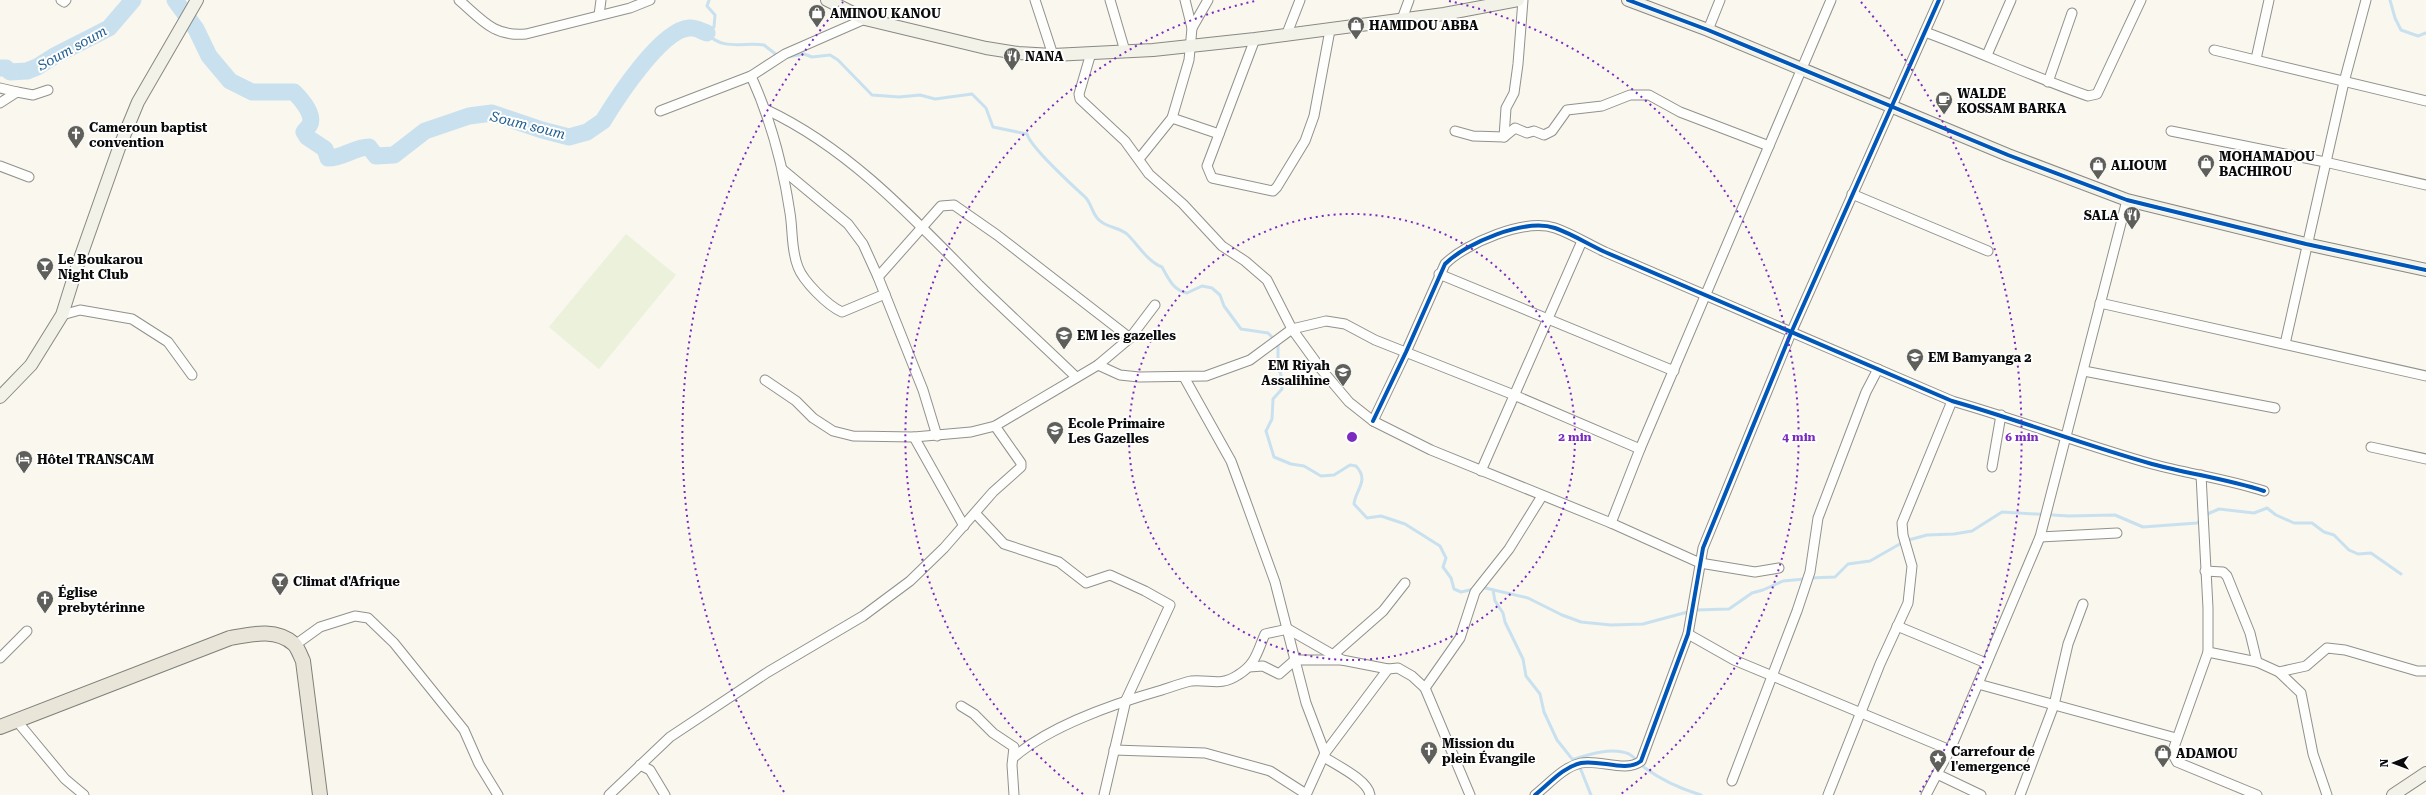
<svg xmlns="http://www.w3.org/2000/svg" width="2426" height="795" font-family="'Roboto Serif',serif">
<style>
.pitch{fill:#ebf1da}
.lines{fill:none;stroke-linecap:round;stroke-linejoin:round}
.stream{stroke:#c9e1ef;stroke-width:3}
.river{stroke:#c9e1ef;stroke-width:17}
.street-casing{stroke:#92918d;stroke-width:11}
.secondary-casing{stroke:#898884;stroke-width:14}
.primary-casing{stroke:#7f7f7a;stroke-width:16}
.street{stroke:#fefefc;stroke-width:9}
.secondary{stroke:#f3f2e8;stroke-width:12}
.primary{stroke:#e9e6d9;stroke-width:14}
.cycleway-casing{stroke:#fff;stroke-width:6}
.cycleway{stroke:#0057b8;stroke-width:4}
.ring{fill:none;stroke:#7b2cbf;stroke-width:2;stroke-dasharray:2 4}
.labels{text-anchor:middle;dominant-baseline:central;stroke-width:4;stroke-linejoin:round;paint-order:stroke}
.poi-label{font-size:13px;font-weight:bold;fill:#0b0b0b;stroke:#fff;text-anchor:start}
.water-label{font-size:14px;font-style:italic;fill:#205e90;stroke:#fff}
.centre{fill:#7b2cbf;stroke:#fff;stroke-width:2}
.ring-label{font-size:12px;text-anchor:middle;font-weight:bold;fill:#7b2cbf;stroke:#fff;stroke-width:4;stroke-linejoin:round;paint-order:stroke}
</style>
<rect width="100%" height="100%" fill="#f9f7ee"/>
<polygon class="pitch" points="626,234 676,275 599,369 549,327"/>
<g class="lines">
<g class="stream">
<path d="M709,0L707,6L715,15L714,27L707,33C721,51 745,42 764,45L778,56"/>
<polyline points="2390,0 2395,18 2401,30 2418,36 2426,33"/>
<path d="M787,57L804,54L812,57L830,55L838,60L872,95L899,97L920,95L935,99L972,94L986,108L993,127L1027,134C1031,148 1072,185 1085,197C1091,202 1092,214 1099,220C1107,228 1120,227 1128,235C1139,246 1148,262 1162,267C1168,278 1173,290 1187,293L1202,286L1212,288L1220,295L1224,306L1241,329L1268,333L1278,343V367L1281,375L1282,389L1273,399L1272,419L1266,431L1274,457L1291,464L1304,466L1321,476L1334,475L1350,465L1356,466C1370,481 1355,490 1354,504L1367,518L1381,516L1405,524L1440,546L1446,558L1443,567L1451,578L1454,589L1461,592L1474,589"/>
<polyline points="2205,515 2219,509 2254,513 2267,508 2276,515 2294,523 2312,523 2324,532 2334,535 2349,550 2358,554 2371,553 2401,574"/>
<polyline points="1810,578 1835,577 1848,564 1870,561 1905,541 1927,535 1954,534 1972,531 2002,512 2069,516 2115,515 2143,527 2197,523 2202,519"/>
<polyline points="1481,587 1528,598 1562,615 1581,622 1611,625 1643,624 1695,610 1729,609 1752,593 1763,590 1783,581 1805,579"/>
<polyline points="1493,590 1495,601 1503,613 1505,622 1523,659 1526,676 1540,694 1544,712 1557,740 1581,770 1591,795"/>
<path d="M1574,759C1590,754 1612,747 1629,754C1635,757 1640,764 1645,768C1663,781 1681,789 1701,795"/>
</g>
<g class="river">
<path d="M175,0L196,29L209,56L230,81L252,92H294C301,99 314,114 310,124C309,127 306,129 304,132L307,137L325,149L328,158C344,158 354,147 369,147L376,156L394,155L425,131L469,116L492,113L542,130L569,137L587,132L603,121C617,98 661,30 689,28C695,27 701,31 707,33"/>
<polyline points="0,68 6,68 10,72 27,71 37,67 56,55 109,28 133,0"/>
</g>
<defs>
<g id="street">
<polyline points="61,0 64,2 66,0"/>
<path d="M459,0C482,20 494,37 526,34L630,8L650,0"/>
<polyline points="1035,0 1053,55"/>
<polyline points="1110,0 1125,51"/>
<polyline points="599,15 601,0"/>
<path d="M865,19L785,54L751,76C771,120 783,166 790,213C793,231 791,250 798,267C803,281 828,306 842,312L885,294"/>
<polyline points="1402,19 1409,0"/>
<polyline points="1192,28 1208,0"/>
<polyline points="1708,30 1720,0"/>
<path d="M1925,32C1980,52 2033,77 2088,96L2097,94L2141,0"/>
<polyline points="1286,36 1300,0"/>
<polyline points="1255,39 1207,166 1212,178 1273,191 1277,187 1305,141 1314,116 1330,30"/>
<polyline points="2214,50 2426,101"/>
<polyline points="1091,53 1079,94 1080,99 1125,141 1149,174 1183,204 1222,246 1245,261 1267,280 1292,329 1321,369 1349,402 1373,421 1431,450 1611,523 1700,563 1755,572 1779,568"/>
<polyline points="1987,55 2011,0"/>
<polyline points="2256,59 2269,0"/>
<polyline points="2048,82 2072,13"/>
<polyline points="0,88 17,92"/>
<polyline points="0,103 17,92 33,95 48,90"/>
<path d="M767,110C850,149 915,220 979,285C1011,316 1044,346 1076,377"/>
<polyline points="660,111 751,76"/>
<polyline points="1172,118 1219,134"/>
<polyline points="1455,131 1473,136 1504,137 1515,128 1527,133 1534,131 1544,135 1552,131 1567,110 1602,106 1630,95 1649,95 1680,112 1769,146"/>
<polyline points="2171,131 2325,162 2426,185"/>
<polyline points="1504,137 1506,108 1514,93 1518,64 1523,0"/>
<polyline points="1139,159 1172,118 1177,101 1189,60 1192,28 1185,0"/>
<polyline points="0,166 29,177"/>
<polyline points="783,170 848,224 863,244 878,277 923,390 937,436"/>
<polyline points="1852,194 1988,251"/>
<polyline points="1439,274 1674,371"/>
<polyline points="878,277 941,206 954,205 997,235 1130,338"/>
<polyline points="2100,303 2426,376"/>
<polyline points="62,315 80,310 132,319 168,342 192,375"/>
<polyline points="2285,344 2344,82 2366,0"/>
<polyline points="1098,365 1120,375 1139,377 1206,376 1250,360 1292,329 1326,321 1345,324 1375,340 1514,395 1640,449"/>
<polyline points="2084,371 2275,408"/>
<polyline points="1184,377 1231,461 1245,499 1275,582 1306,703 1325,753"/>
<polyline points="765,380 796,401 813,418 833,431 853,436 914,437 971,432 995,426 1098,365 1130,338 1155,305"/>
<path d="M1373,421L1406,352L1445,264C1466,243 1525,218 1555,228C1572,234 1588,244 1605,252L1952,401C2019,420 2084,445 2152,464C2189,474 2227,479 2264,491"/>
<polyline points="914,437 964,526"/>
<polyline points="2371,447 2426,459"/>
<polyline points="1992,467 2001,415"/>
<polyline points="1481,471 1582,241"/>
<polyline points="2201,475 2208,608 2208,652 2172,753 2177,762 2257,795"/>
<polyline points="976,514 1004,544 1059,562 1086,583 1110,575 1145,591 1170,605 1126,700 1104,795"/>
<polyline points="1611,523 1640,449 1831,0"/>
<polyline points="2040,537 2117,533"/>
<polyline points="2205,571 2223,572 2227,576 2250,633 2257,662"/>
<polyline points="1897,626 1986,663"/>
<polyline points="1688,634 1734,660 1950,750"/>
<polyline points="295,645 320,627 355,616 368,618 394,643 464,730 479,764 498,795"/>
<polyline points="2208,652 2257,662 2279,672 2301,693 2313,754 2327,795"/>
<polyline points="1334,654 1383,611 1405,583"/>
<polyline points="0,658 27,631"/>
<polyline points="1249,667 1263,666 1279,674 1295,660 1342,660"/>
<polyline points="2279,672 2306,666 2327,648 2345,650 2417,671 2426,671"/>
<polyline points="1978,684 2176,738"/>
<polyline points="1425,688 1460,638 1475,592 1509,549 1542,496"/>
<polyline points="961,706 974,714 993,733 1014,747 1012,765 1014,795"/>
<polyline points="16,720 65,779 84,795"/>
<polyline points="1114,750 1205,753 1270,771 1306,794"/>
<path d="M1014,757C1050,726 1116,703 1162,690C1171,687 1182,683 1191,681C1210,679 1220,687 1238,675C1256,664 1257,652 1265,634L1288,629L1342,660L1388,669L1398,668L1412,676L1425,688L1470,795"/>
<path d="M1324,757C1336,765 1368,780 1370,795"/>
<polyline points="640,765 650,770 665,795"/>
<polyline points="1732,781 1797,611 1810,572 1818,518 1866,392 1878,369"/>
<polyline points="609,795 670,737 768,672 863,616 910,581 944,548 993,492 1021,467 1021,463 995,426"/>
<polyline points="1306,795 1325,753 1388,669"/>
<path d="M1535,795C1549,784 1563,767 1581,763C1599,759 1626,773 1641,761L1688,634L1703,548L1791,333L1939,0"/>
<polyline points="1828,795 1880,664 1908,603 1912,566 1903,535 1902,523 1952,401"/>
<polyline points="1926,795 1937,774"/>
<polyline points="1981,795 1937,774 1950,750 2040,537 2127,200"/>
<polyline points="2020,795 2054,705 2068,644 2083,604"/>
</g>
<g id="secondary">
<polyline points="827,0 865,19 986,48 1018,53 1053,55 1153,50 1255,39 1444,14 1518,0"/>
<polyline points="1628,0 1708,30 2008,155 2127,200 2306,244 2426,270"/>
<polyline points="0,397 31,365 62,315 77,267 119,148 138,102 197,0"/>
<polyline points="2393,795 2426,773"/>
</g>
<path id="primary" d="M0,727L230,638C252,634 276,628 294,644C298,648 301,657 303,661L320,795"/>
</defs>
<use href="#street" class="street-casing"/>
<use href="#secondary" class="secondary-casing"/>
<use href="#primary" class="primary-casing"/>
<use href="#street" class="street"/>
<use href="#secondary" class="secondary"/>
<use href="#primary" class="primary"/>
<defs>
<g id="cycleway">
<polyline points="1628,0 1708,30 2008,155 2127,200 2306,244 2426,270"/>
<path d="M1373,421L1406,352L1445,264C1466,243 1525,218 1555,228C1572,234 1588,244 1605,252L1952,401C2019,420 2084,445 2152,464C2189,474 2227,479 2264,491"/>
<path d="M1535,795C1549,784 1563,767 1581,763C1599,759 1626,773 1641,761L1688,634L1703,548L1791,333L1939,0"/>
</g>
</defs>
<use href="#cycleway" class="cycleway-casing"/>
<use href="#cycleway" class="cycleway"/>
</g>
<g class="ring">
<circle cx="1352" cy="437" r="223"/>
<path d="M1083 794A447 447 0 0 1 1255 1M1449 1A447 447 0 0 1 1621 794"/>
<path d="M784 792A670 670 0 0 1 843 2M1861 2A670 670 0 0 1 1920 792"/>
</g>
<defs>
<symbol id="shop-pin" viewBox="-11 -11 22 30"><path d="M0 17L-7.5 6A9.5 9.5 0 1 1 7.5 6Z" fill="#5e5e5a" stroke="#fff"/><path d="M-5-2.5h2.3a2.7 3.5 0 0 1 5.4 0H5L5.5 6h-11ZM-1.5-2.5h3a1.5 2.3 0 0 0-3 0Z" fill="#fff"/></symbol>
<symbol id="restaurant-pin" viewBox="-11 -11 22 30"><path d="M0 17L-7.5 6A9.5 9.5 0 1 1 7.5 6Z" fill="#5e5e5a" stroke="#fff"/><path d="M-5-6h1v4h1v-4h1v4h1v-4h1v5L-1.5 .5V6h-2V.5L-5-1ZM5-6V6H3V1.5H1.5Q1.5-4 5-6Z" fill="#fff"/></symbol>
<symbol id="cafe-pin" viewBox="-11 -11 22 30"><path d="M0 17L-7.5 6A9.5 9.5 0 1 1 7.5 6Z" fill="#5e5e5a" stroke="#fff"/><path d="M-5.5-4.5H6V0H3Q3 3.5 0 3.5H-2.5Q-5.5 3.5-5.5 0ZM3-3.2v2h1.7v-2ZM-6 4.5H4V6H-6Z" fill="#fff"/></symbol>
<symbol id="church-pin" viewBox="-11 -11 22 30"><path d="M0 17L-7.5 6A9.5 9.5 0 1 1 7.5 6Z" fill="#5e5e5a" stroke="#fff"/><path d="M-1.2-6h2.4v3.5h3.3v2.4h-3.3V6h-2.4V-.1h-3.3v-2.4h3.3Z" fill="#fff"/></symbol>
<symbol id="bar-pin" viewBox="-11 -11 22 30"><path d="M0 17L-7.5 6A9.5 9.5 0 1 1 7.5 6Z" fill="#5e5e5a" stroke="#fff"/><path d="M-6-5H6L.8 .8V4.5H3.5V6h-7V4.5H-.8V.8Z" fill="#fff"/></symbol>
<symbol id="school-pin" viewBox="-11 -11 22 30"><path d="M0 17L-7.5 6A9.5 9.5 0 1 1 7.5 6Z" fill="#5e5e5a" stroke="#fff"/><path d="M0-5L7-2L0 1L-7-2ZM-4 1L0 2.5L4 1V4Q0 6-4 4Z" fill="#fff"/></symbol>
<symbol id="hotel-pin" viewBox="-11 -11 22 30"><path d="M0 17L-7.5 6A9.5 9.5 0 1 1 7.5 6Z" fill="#5e5e5a" stroke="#fff"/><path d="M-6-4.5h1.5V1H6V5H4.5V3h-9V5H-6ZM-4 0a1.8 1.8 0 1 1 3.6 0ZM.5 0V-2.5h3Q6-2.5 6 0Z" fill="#fff"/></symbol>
<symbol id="sight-pin" viewBox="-11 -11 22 30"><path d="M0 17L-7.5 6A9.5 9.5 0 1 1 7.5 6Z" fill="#5e5e5a" stroke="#fff"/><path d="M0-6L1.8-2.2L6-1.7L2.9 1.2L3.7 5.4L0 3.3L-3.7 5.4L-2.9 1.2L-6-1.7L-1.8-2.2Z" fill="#fff"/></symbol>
</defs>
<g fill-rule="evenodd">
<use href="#shop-pin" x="807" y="3" width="20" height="27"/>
<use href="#shop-pin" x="1346" y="15" width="20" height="27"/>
<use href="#restaurant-pin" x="1002" y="46" width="20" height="27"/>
<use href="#cafe-pin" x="1934" y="90" width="20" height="27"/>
<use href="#church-pin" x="66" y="124" width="20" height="27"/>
<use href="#shop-pin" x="2196" y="153" width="20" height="27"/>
<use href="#shop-pin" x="2088" y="155" width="20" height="27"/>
<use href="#restaurant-pin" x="2122" y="205" width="20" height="27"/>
<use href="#bar-pin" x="35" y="256" width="20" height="27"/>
<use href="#school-pin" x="1054" y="325" width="20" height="27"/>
<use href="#school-pin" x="1905" y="347" width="20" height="27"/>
<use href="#school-pin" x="1333" y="362" width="20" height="27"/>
<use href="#school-pin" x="1045" y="420" width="20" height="27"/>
<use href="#hotel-pin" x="14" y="449" width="20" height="27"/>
<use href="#bar-pin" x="270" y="571" width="20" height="27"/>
<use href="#church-pin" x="35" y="589" width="20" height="27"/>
<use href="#church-pin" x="1419" y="740" width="20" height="27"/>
<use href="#shop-pin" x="2153" y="743" width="20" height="27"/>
<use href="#sight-pin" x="1928" y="748" width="20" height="27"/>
</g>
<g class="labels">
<g class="poi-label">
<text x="830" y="13">AMINOU KANOU</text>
<text x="1369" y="25">HAMIDOU ABBA</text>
<text x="1025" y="56">NANA</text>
<text x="1957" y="93">WALDE<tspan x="1957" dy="15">KOSSAM BARKA</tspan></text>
<text x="89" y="127">Cameroun baptist<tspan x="89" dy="15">convention</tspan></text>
<text x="2219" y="156">MOHAMADOU<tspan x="2219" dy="15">BACHIROU</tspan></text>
<text x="2111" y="165">ALIOUM</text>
<text x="2119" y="215" text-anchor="end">SALA</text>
<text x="58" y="259">Le Boukarou<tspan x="58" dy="15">Night Club</tspan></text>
<text x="1077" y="335">EM les gazelles</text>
<text x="1928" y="357">EM Bamyanga 2</text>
<text x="1330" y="365" text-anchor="end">EM Riyah<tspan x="1330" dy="15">Assalihine</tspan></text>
<text x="1068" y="423">Ecole Primaire<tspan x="1068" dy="15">Les Gazelles</tspan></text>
<text x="37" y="459">Hôtel TRANSCAM</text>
<text x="293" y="581">Climat d'Afrique</text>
<text x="58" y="592">Église<tspan x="58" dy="15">prebytérinne</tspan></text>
<text x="1442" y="743">Mission du<tspan x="1442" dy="15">plein Évangile</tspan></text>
<text x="1951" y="751">Carrefour de<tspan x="1951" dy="15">l'emergence</tspan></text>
<text x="2176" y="753">ADAMOU</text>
</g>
<g class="water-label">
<text transform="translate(72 48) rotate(-29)">Soum soum</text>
<text transform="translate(528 125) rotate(14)">Soum soum</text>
</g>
</g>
<circle cx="1352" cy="437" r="6" class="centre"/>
<g class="ring-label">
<text x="1575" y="441">2 min</text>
<text x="1799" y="441">4 min</text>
<text x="2022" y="441">6 min</text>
</g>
<g transform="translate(2394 763) rotate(269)" stroke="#ffffff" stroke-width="3" paint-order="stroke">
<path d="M0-3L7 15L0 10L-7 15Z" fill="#0b0b0b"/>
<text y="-6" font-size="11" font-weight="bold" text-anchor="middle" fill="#0b0b0b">N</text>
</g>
</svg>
